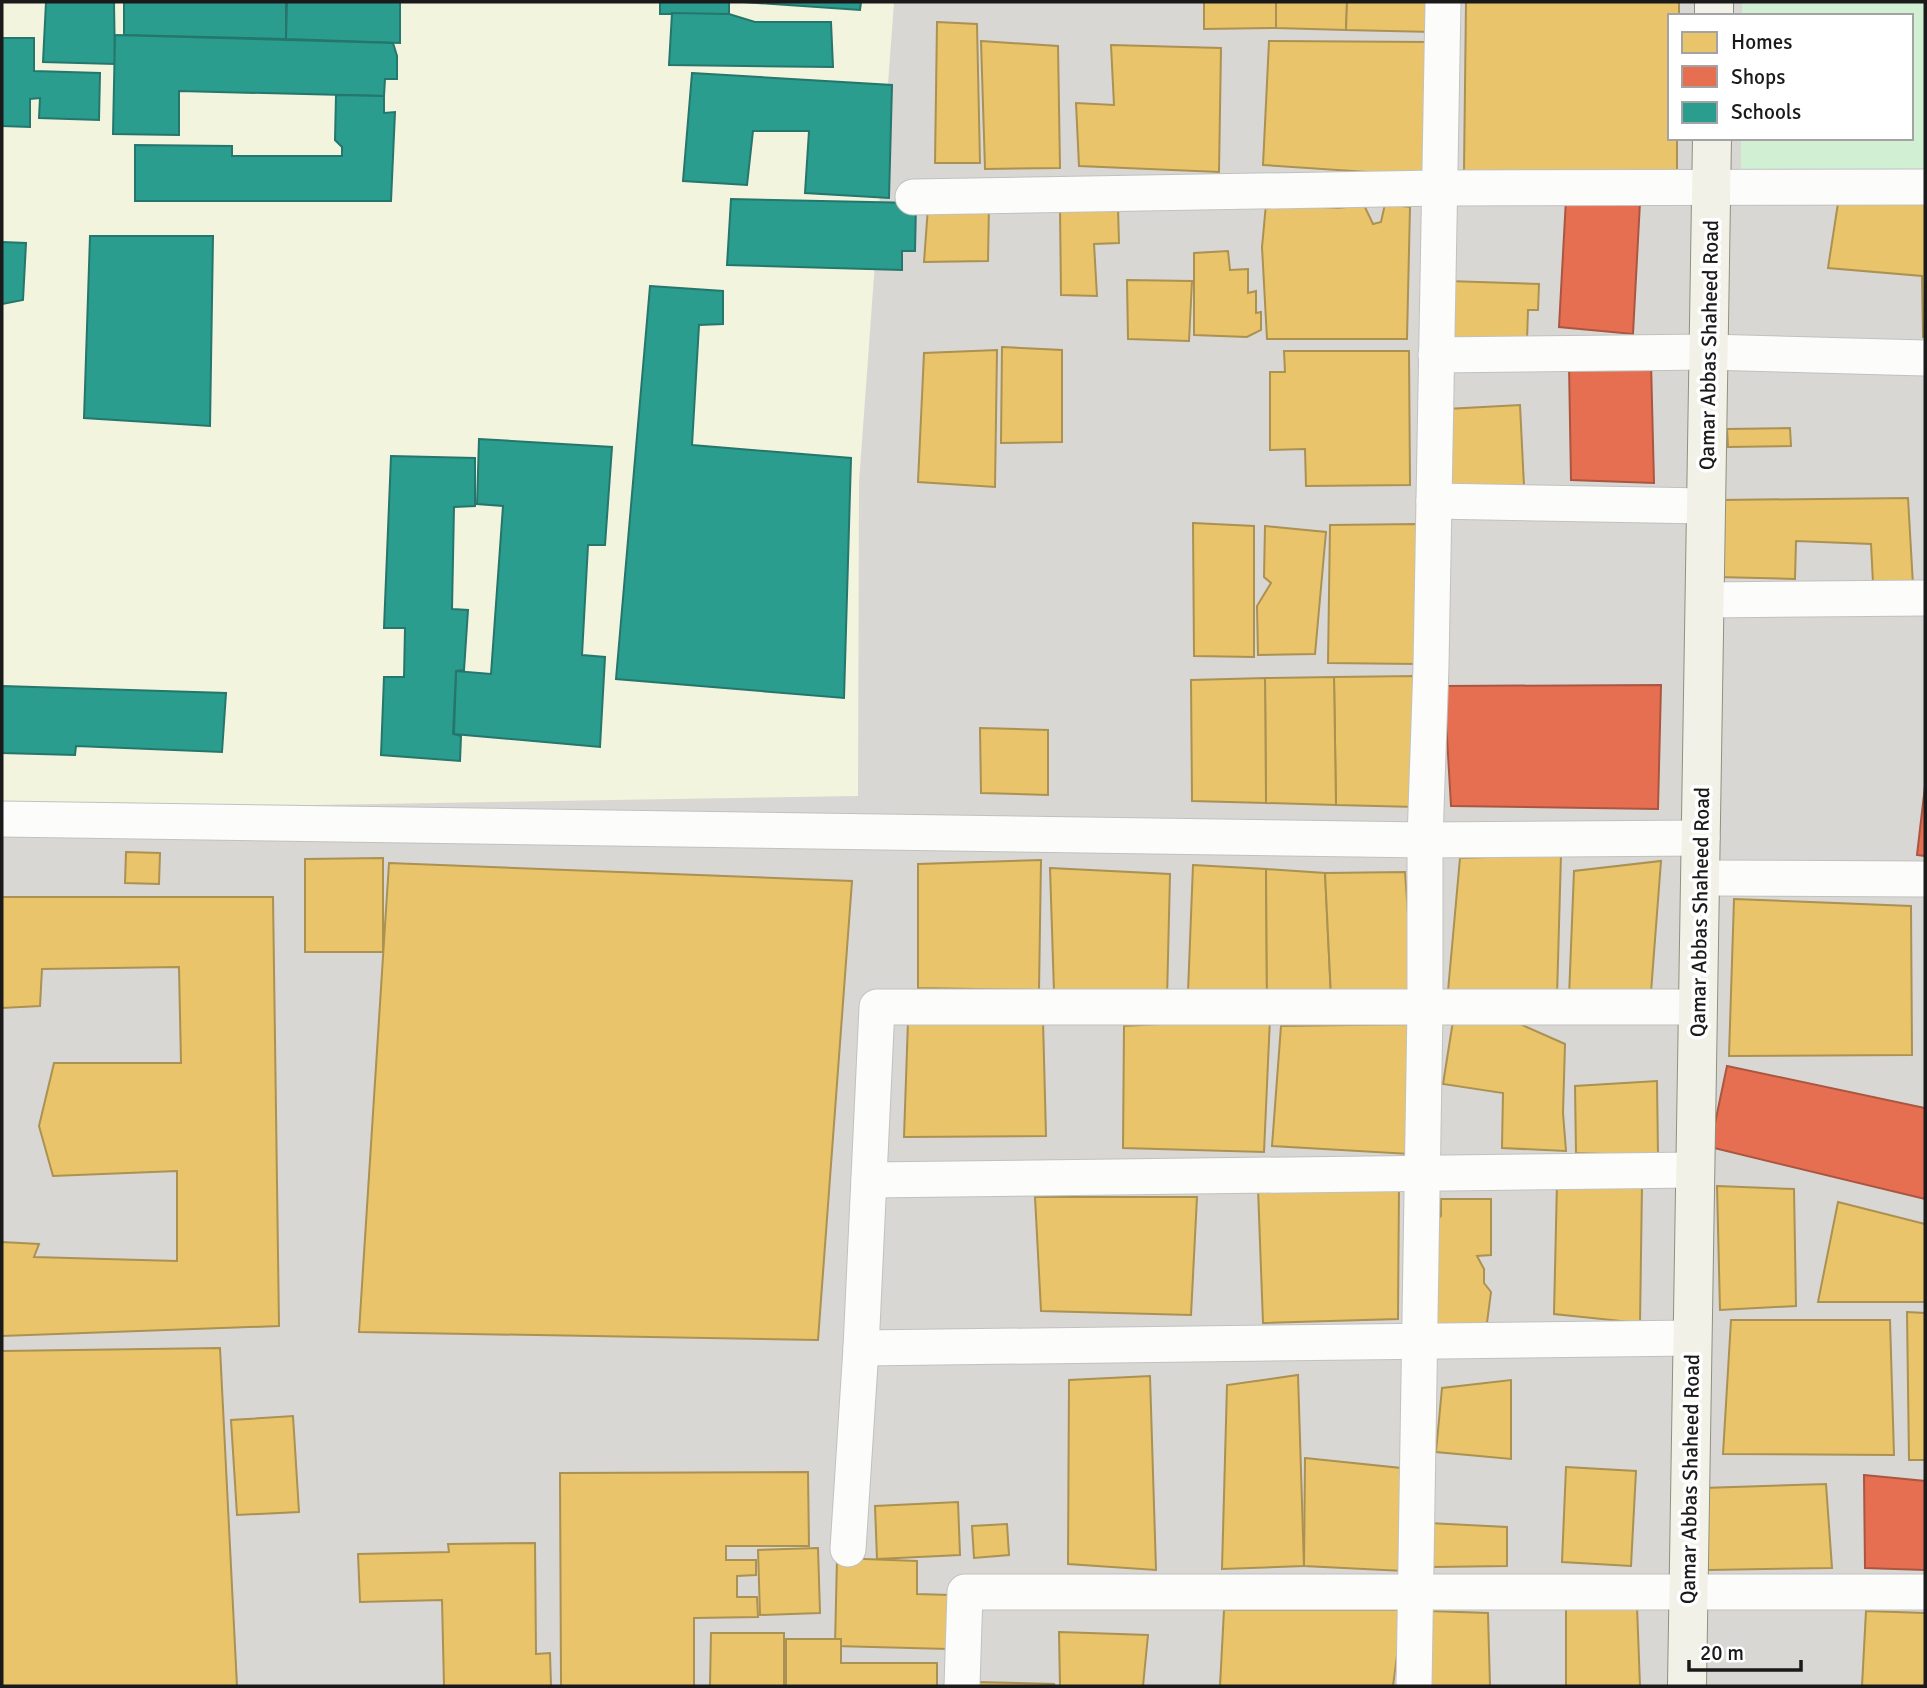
<svg xmlns="http://www.w3.org/2000/svg" width="1927" height="1688" font-family="Signika,sans-serif">
<style>
.residential{fill:#d8d7d4;fill-rule:evenodd}
.education{fill:#f2f4dd}
.park{fill:#d1efd3}
.homes{fill:#e9c46a;stroke:#ab9152;stroke-width:2}
.shops{fill:#e76f51;stroke:#aa5640;stroke-width:2}
.schools{fill:#2a9d8f;stroke:#25766c;stroke-width:2}
.lines{fill:none;stroke-linecap:round;stroke-linejoin:round}
.street-casing{stroke:#c1c1bf;stroke-width:37}
.secondary-casing{stroke:#8e917d;stroke-width:40}
.street{stroke:#fcfcfb;stroke-width:35}
.secondary{stroke:#f1f1e8;stroke-width:38}
.labels{text-anchor:middle;dominant-baseline:central;stroke-width:7;stroke-linejoin:round;paint-order:stroke}
.street-label{font-size:21px;fill:#1a1a1a;stroke:#fff}
</style>
<rect width="100%" height="100%" fill="#e9e8e3"/>
<path class="residential" d="M2,2H1925V1686H2ZM1670,16H1911V138H1670Z"/>
<polygon class="education" points="2,2 894,2 859,482 858,796 2,810"/>
<polygon class="park" points="1742,2 1925,2 1925,185 1741,178 1741,138 1911,138 1911,16 1742,16"/>
<g class="homes">
<polygon points="1204,2 1276,2 1276,28 1204,29"/>
<polygon points="1276,2 1347,2 1346,30 1276,28"/>
<polygon points="1347,2 1434,2 1433,32 1346,30"/>
<polygon points="1466,2 1679,2 1679,16 1670,16 1670,138 1677,138 1677,172 1464,171"/>
<polygon points="937,22 977,24 980,163 935,163"/>
<polygon points="981,41 1058,46 1060,168 985,169"/>
<polygon points="1269,41 1431,42 1427,176 1263,165"/>
<polygon points="1111,45 1221,48 1219,172 1079,166 1076,103 1114,105"/>
<polygon points="1838,203 1925,203 1925,337 1923,337 1922,276 1828,268"/>
<polygon points="1266,204 1338,208 1364,205 1373,224 1381,222 1385,204 1410,207 1407,339 1267,339 1262,247"/>
<polygon points="989,205 988,261 924,262 928,207"/>
<polygon points="1118,207 1119,243 1094,244 1097,296 1061,295 1060,209"/>
<polygon points="1228,251 1230,270 1248,269 1248,293 1256,291 1256,313 1261,312 1261,330 1247,337 1194,335 1194,253"/>
<polygon points="1127,280 1192,281 1189,341 1128,339"/>
<polygon points="1447,281 1539,284 1538,310 1528,310 1527,341 1445,339"/>
<polygon points="1002,347 1062,350 1062,442 1001,443"/>
<polygon points="997,350 995,487 918,482 924,353"/>
<polygon points="1284,351 1409,351 1410,485 1306,486 1305,449 1270,450 1270,372 1285,372"/>
<polygon points="1520,405 1524,486 1451,490 1446,409"/>
<polygon points="1790,428 1791,446 1728,447 1727,429"/>
<polygon points="1908,498 1913,585 1873,583 1871,544 1796,541 1795,579 1717,577 1720,500"/>
<polygon points="1193,523 1254,526 1254,657 1194,656"/>
<polygon points="1417,524 1417,664 1328,663 1330,525"/>
<polygon points="1265,526 1326,532 1315,654 1258,655 1257,606 1271,583 1264,577"/>
<polygon points="1416,676 1417,807 1336,805 1334,677"/>
<polygon points="1334,677 1336,805 1266,803 1265,678"/>
<polygon points="1265,678 1266,803 1192,801 1191,680"/>
<polygon points="980,728 1048,730 1048,795 981,793"/>
<polygon points="126,852 160,853 159,884 125,883"/>
<polygon points="1561,854 1557,997 1448,991 1460,858"/>
<polygon points="383,858 383,952 305,952 305,859"/>
<polygon points="1041,860 1039,990 918,988 918,864"/>
<polygon points="1661,861 1651,992 1569,997 1574,871"/>
<polygon points="389,863 852,881 818,1340 359,1332"/>
<polygon points="1193,865 1266,869 1267,1000 1188,992"/>
<polygon points="1050,868 1170,874 1167,999 1054,992"/>
<polygon points="1266,869 1325,873 1331,997 1267,1000"/>
<polygon points="1405,872 1414,1000 1331,997 1325,873"/>
<polygon points="2,897 273,897 279,1326 2,1336 2,1242 39,1244 34,1257 177,1261 177,1171 53,1176 39,1126 54,1063 181,1063 179,967 42,969 40,1006 2,1008"/>
<polygon points="1734,899 1911,906 1912,1055 1729,1056"/>
<polygon points="1270,1018 1264,1152 1123,1148 1124,1026"/>
<polygon points="1043,1020 1046,1136 904,1137 908,1021"/>
<polygon points="1453,1021 1513,1021 1565,1044 1563,1113 1566,1151 1502,1148 1503,1093 1443,1084"/>
<polygon points="1419,1024 1410,1154 1272,1146 1281,1026"/>
<polygon points="1657,1081 1658,1156 1576,1153 1575,1086"/>
<polygon points="1557,1182 1642,1185 1640,1323 1554,1314"/>
<polygon points="1399,1186 1398,1319 1263,1323 1258,1188"/>
<polygon points="1717,1186 1794,1189 1796,1306 1720,1310"/>
<polygon points="1035,1197 1197,1197 1191,1315 1041,1311"/>
<polygon points="1441,1199 1491,1199 1491,1255 1477,1256 1484,1269 1484,1283 1491,1292 1487,1323 1461,1328 1432,1326 1436,1220 1441,1216"/>
<polygon points="1838,1202 1925,1224 1925,1302 1818,1302"/>
<polygon points="1907,1312 1925,1313 1925,1460 1909,1460"/>
<polygon points="1731,1320 1890,1320 1894,1455 1723,1454"/>
<polygon points="220,1348 237,1686 2,1686 2,1351"/>
<polygon points="1298,1375 1304,1566 1222,1569 1227,1385"/>
<polygon points="1150,1376 1156,1570 1068,1564 1069,1380"/>
<polygon points="1511,1380 1511,1459 1436,1452 1442,1388"/>
<polygon points="293,1416 299,1512 237,1515 231,1420"/>
<polygon points="1305,1458 1401,1468 1404,1571 1304,1566"/>
<polygon points="1566,1467 1636,1471 1631,1566 1562,1562"/>
<polygon points="808,1472 809,1546 726,1546 726,1560 756,1560 756,1575 737,1576 737,1597 757,1597 758,1617 694,1618 694,1686 561,1686 560,1473"/>
<polygon points="1826,1484 1832,1568 1708,1570 1703,1488"/>
<polygon points="958,1502 960,1555 877,1559 875,1506"/>
<polygon points="1428,1523 1507,1527 1507,1566 1433,1567"/>
<polygon points="1007,1524 1009,1555 974,1558 972,1526"/>
<polygon points="535,1543 536,1654 550,1653 551,1686 444,1686 442,1600 360,1602 358,1554 449,1552 448,1544"/>
<polygon points="818,1548 820,1613 760,1615 758,1550"/>
<polygon points="837,1558 917,1561 917,1594 950,1595 948,1649 835,1646"/>
<polygon points="1637,1606 1640,1686 1566,1686 1566,1608"/>
<polygon points="1224,1610 1403,1610 1393,1686 1220,1686"/>
<polygon points="1429,1611 1488,1613 1490,1686 1426,1686"/>
<polygon points="1866,1611 1925,1613 1925,1686 1862,1686"/>
<polygon points="1059,1632 1148,1635 1143,1686 1060,1686"/>
<polygon points="711,1633 784,1633 784,1686 710,1686"/>
<polygon points="786,1639 841,1639 841,1663 937,1663 937,1686 786,1686"/>
<polygon points="975,1682 1054,1684 1055,1686 975,1686"/>
</g>
<g class="shops">
<polygon points="1566,199 1640,202 1633,334 1559,327"/>
<polygon points="1651,362 1654,483 1571,480 1569,364"/>
<polygon points="1661,685 1658,809 1451,806 1444,686"/>
<polygon points="1925,786 1925,856 1917,855"/>
<polygon points="1727,1066 1925,1108 1925,1199 1710,1147"/>
<polygon points="1864,1475 1925,1481 1925,1570 1865,1568"/>
</g>
<g class="schools">
<polygon points="46,2 114,2 115,64 43,62"/>
<polygon points="124,2 286,2 286,39 124,35"/>
<polygon points="287,2 400,2 400,43 286,39"/>
<rect x="660" y="2" width="69" height="12"/>
<polygon points="743,2 861,2 860,10"/>
<polygon points="672,13 729,14 755,22 831,22 833,67 669,65"/>
<polygon points="115,35 393,43 397,56 397,79 385,79 384,96 179,91 179,135 113,134"/>
<polygon points="2,38 34,38 34,71 100,73 99,120 39,118 40,98 30,99 30,127 2,126"/>
<polygon points="692,73 892,85 889,198 805,193 809,131 753,131 747,185 683,181"/>
<polygon points="336,95 384,96 384,113 395,112 391,201 135,201 135,145 232,146 232,156 342,156 342,147 335,140"/>
<polygon points="731,199 916,203 915,251 902,251 902,270 727,265"/>
<polygon points="90,236 213,236 210,426 84,418"/>
<polygon points="2,242 26,243 23,300 2,304"/>
<polygon points="650,286 723,291 723,324 699,325 692,445 851,458 844,698 616,679"/>
<polygon points="479,439 612,447 605,545 588,545 582,655 605,657 600,747 454,734 456,671 491,674 503,506 477,504"/>
<polygon points="391,456 475,458 475,506 454,507 452,609 468,610 464,670 456,671 453,734 461,736 460,761 381,755 384,677 404,677 405,628 384,628"/>
<polygon points="2,686 226,693 222,752 76,746 75,755 2,753"/>
</g>
<g class="lines">
<defs>
<g id="street">
<polyline points="913,197 1439,188 1925,187"/>
<polyline points="1436,355 1708,352 1925,358"/>
<polyline points="1434,501 1706,506"/>
<polyline points="1705,600 1925,598"/>
<polyline points="2,819 1425,840 1702,838"/>
<polyline points="1700,878 1925,879"/>
<polyline points="869,1180 1695,1170"/>
<polyline points="861,1348 1693,1338"/>
<polyline points="848,1549 861,1348 877,1007 1698,1007"/>
<polyline points="962,1686 965,1592 1925,1592"/>
<polyline points="1414,1686 1425,1009 1425,840 1431,666 1443,2"/>
</g>
<g id="secondary">
<polyline points="1714,16 1714,2"/>
<polyline points="1687,1686 1712,138"/>
</g>
</defs>
<use href="#street" class="street-casing"/>
<use href="#secondary" class="secondary-casing"/>
<use href="#street" class="street"/>
<use href="#secondary" class="secondary"/>
</g>
<g class="labels">
<g class="street-label">
<text transform="translate(1709 345) rotate(-89)">Qamar Abbas Shaheed Road</text>
<text transform="translate(1700 912) rotate(-89)">Qamar Abbas Shaheed Road</text>
<text transform="translate(1690 1479) rotate(-89)">Qamar Abbas Shaheed Road</text>
</g>
</g>
<rect width="1927" height="1688" fill="none" stroke="#1a1a1a" stroke-width="7"/>
<rect x="1668" y="14" width="245" height="126" fill="#ffffff" stroke="#a3a3a3" stroke-width="2"/>
<rect x="1682" y="32" width="35" height="21" fill="#e9c46a" stroke="#a3a3a3" stroke-width="2"/>
<text x="1731" y="49" font-size="21" fill="#1a1a1a">Homes</text>
<rect x="1682" y="66" width="35" height="21" fill="#e76f51" stroke="#a3a3a3" stroke-width="2"/>
<text x="1731" y="84" font-size="21" fill="#1a1a1a">Shops</text>
<rect x="1682" y="102" width="35" height="21" fill="#2a9d8f" stroke="#a3a3a3" stroke-width="2"/>
<text x="1731" y="119" font-size="21" fill="#1a1a1a">Schools</text>
<path d="M1689 1660v10h112v-10" fill="none" stroke="#1a1a1a" stroke-width="3.5"/>
<text x="1700" y="1660" font-size="21" fill="#1a1a1a" stroke="#ffffff" stroke-width="5" paint-order="stroke">20 m</text>
</svg>
